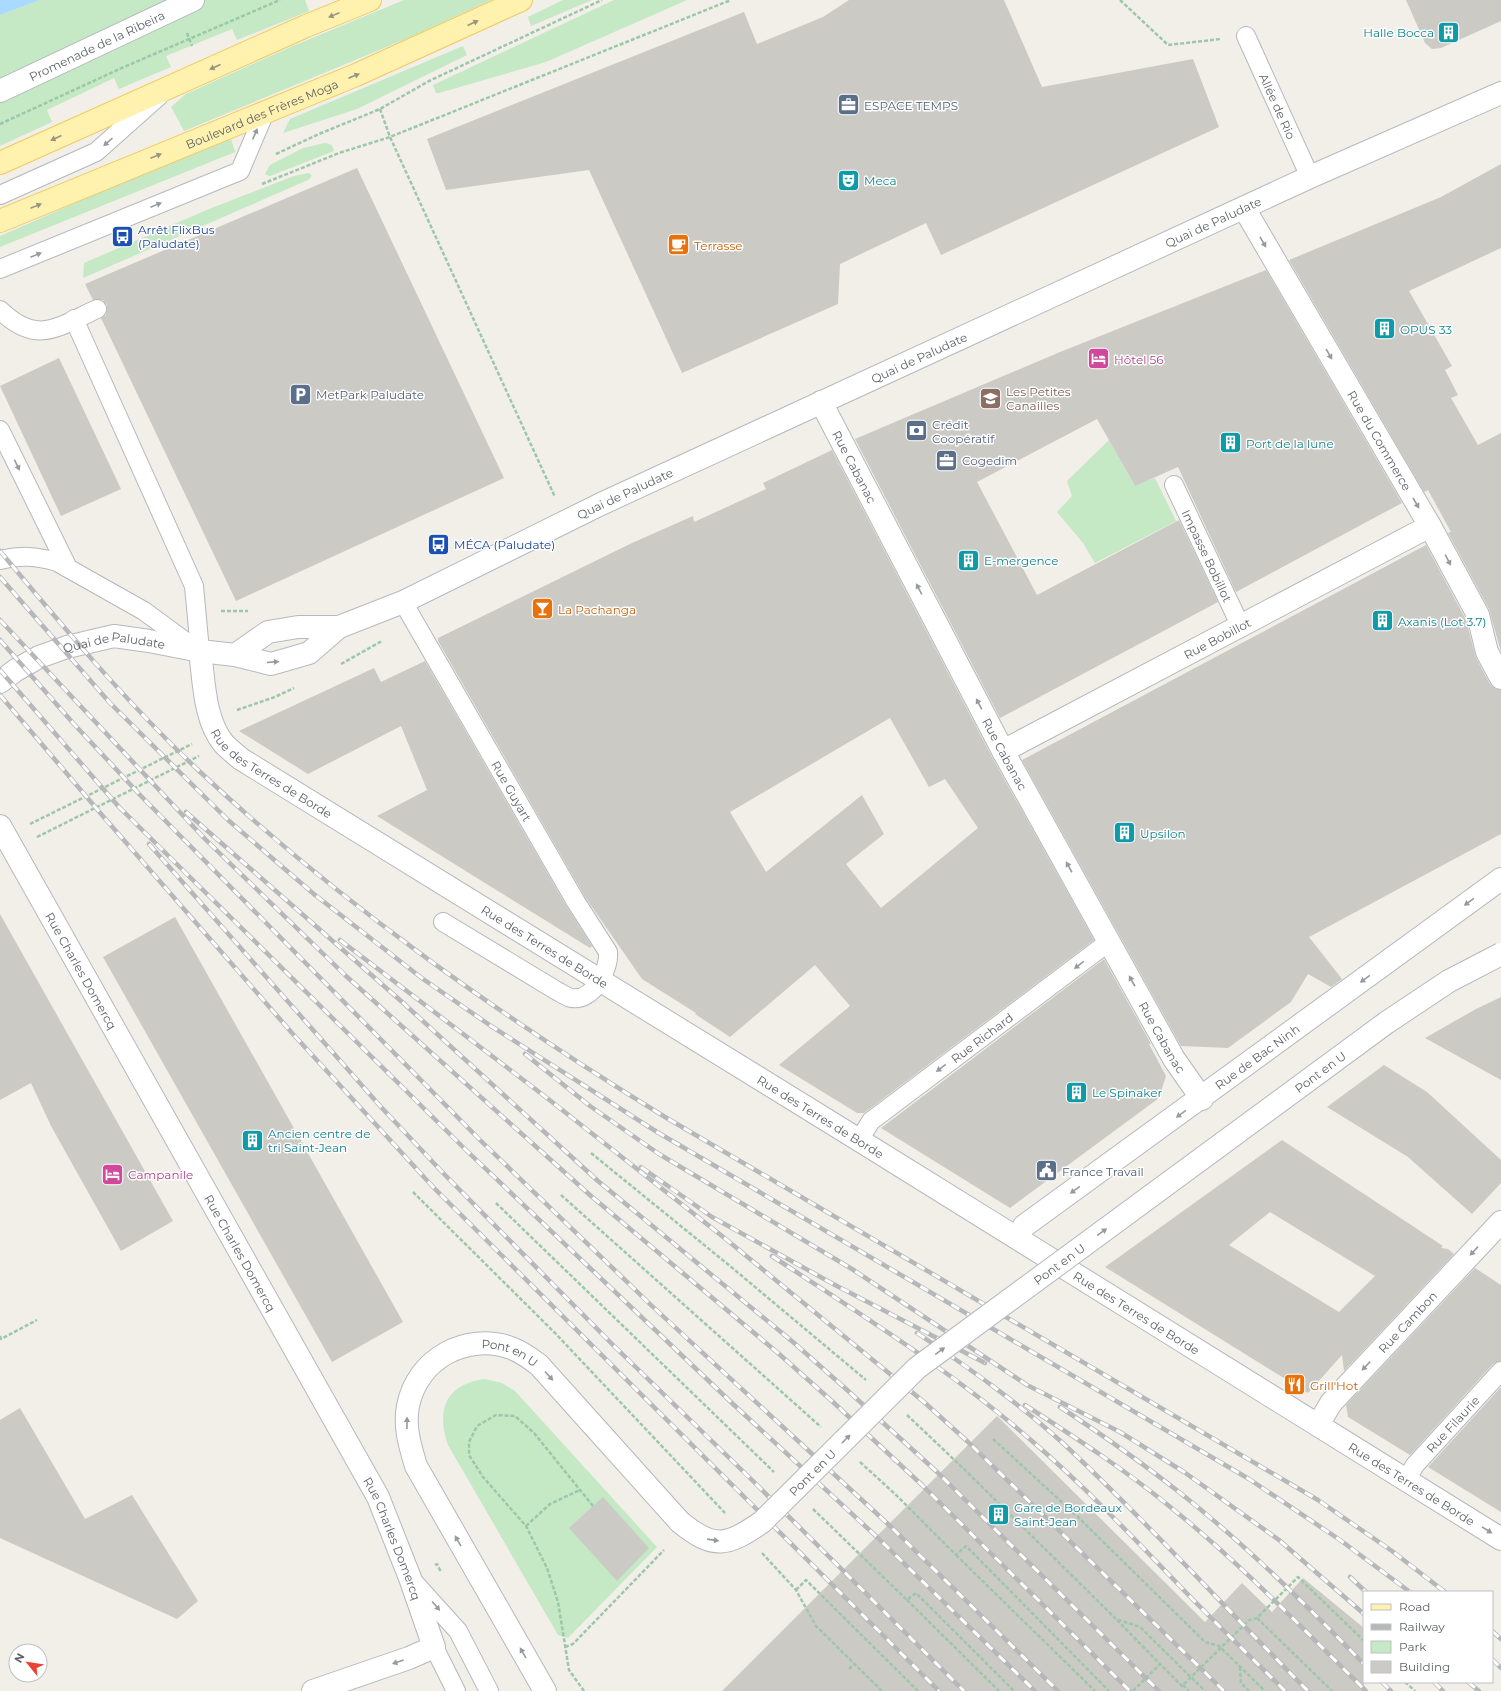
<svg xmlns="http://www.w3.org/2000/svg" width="1501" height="1691" font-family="Montserrat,sans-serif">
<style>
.green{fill:#c5e8c5}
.water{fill:#aadaff}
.building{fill:#cccac5;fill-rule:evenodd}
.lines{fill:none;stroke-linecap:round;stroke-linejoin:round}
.lane-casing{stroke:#b5b8bc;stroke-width:20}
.street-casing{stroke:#b5b8bc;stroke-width:24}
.secondary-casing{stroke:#b6babf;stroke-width:24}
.primary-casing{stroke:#f2c960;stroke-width:24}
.path{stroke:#9cc7a9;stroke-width:2.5;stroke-dasharray:4 2;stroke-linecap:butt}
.lane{stroke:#fff;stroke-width:18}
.street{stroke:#fff;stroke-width:22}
.secondary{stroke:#fff;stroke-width:22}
.primary{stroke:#fff2af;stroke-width:22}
.rail-casing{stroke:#b6b7b8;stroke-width:4.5}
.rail{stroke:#fff;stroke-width:3;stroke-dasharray:9;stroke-linecap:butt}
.street-bridge-casing{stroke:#b5b8bc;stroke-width:24;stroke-linecap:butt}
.street-bridge{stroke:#fff;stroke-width:22}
.oneway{fill:#979581}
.oneway2{fill:#979a9d}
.labels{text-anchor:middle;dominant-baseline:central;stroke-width:3;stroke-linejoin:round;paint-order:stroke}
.culture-label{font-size:12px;fill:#0d838f;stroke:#fff;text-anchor:start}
.street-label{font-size:12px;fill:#5f6368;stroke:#fff}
.service-label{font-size:12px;fill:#4e5e75;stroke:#fff;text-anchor:start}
.transit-label{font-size:12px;fill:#164399;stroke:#fff;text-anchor:start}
.food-label{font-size:12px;fill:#c56008;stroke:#fff;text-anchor:start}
.hotel-label{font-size:12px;fill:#b23c85;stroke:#fff;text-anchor:start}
.education-label{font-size:12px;fill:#785e54;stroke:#fff;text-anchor:start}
</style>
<rect width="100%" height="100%" fill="#f1efe8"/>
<g class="green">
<polygon points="40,0 305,0 309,11 237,40 232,29 166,56 171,67 119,89 114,78 47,110 52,122 0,146 0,15"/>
<polygon points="404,0 491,0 413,36 184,131 171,107 186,94 293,46"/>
<polygon points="563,0 592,0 531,26 528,17"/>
<polygon points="614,0 687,0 546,62 439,93 436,93 433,85"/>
<polygon points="463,46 467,55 357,109 283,133 290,119"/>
<polygon points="231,139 235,152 0,247 0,236 128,180"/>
<polygon points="325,143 332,145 334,151 270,176 265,174 270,165 303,148"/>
<polygon points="309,173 312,176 308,180 83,278 84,263 209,209 294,176"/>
<polygon points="1109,440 1134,485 1155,478 1176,521 1095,563 1083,543 1057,512 1072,496 1067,481"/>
<path d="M484,1379L502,1383L515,1391L657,1547L568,1638L558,1635L448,1445C436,1410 445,1385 484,1379Z"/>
</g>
<polygon class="water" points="0,0 40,0 0,15"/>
<g class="building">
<polygon points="849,0 1004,0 1042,87 1193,59 1219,127 941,255 926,223 840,264 838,304 682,373 589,170 446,190 427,139 744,12 757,44 823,17"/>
<polygon points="1406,0 1501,0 1501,21 1441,48 1432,49 1425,43"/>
<polygon points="1501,164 1501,248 1409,291 1452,366 1445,370 1458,395 1451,398 1478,445 1501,433 1501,652 1489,609 1448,533 1451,532 1428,490 1424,492 1289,260 1441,197"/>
<polygon points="357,168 504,478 236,601 101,318 106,315 107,305 103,300 93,300 85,284"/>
<polygon points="1266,270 1402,503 1236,592 1178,467 1135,486 1097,419 977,482 1037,595 1179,520 1218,602 1000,718 855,439 1060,352"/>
<polygon points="59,358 121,489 61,516 0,386"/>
<path d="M832,450L992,757L1094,940L864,1113H857L779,1065L850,1006L815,965L730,1037L695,1014L696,1013L642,979L585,897L438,641V638L632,543L693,516L694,522L766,489L763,483ZM890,718L929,787L945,779L978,828L881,908L846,864L884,834L862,795L766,872L730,812Z"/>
<polygon points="1426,545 1466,620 1476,658 1490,684 1495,689 1501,690 1501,834 1309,937 1342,979 1331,987 1308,974 1291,1002 1228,1048 1181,1046 1022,760"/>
<polygon points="425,661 567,907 592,946 590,948 377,816 427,790 401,726 308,774 239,731 374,668 381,682"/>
<polygon points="0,914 173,1221 121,1251 51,1126 31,1083 0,1100"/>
<polygon points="175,917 403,1322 332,1362 103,957"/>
<polygon points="1104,959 1151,1044 1149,1044 1166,1076 1159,1098 1010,1208 881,1128"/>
<polygon points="1501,997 1501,1080 1425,1038 1476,1009"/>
<polygon points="1384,1065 1427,1092 1501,1160 1501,1183 1472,1214 1408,1157 1327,1107"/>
<path d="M1282,1140L1443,1246L1441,1248L1448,1249L1454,1254L1344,1371L1342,1355L1308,1393L1105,1267ZM1270,1212L1375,1276L1339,1312L1229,1245Z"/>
<polygon points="1475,1268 1501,1285 1501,1361 1493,1364 1410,1455 1348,1417 1346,1405"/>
<polygon points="1501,1387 1501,1512 1428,1467"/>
<polygon points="20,1408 85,1519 132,1495 198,1601 177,1619 0,1538 0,1420"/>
<polygon points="997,1416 1205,1622 1242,1583 1272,1612 1303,1578 1364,1628 1364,1691 722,1691"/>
<polygon points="603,1497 649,1548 617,1581 569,1528"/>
</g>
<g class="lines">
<defs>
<g id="lane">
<path id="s1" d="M1246,36L1310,177"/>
<polyline points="0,195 96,152 159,96"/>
<polyline points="0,269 240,171 265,112"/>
<path d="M0,310C37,346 58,327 97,309"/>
<polyline points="74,319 194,586 200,651"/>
<polyline points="0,430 68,568"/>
<path id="s2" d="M1174,485L1241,627"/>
<path d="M0,560C21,555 36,556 57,562L144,611L197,650"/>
<path id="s3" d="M403,602L576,902L608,952C610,969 593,1002 571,998C567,997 561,993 557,991L443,922"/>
<path id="s4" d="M859,1140L871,1121L1110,941"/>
<path id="s5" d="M1406,1480L1415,1465L1501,1371"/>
<polyline points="412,1580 458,1631 489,1691"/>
<polyline points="434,1647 456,1691"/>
</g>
<g id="street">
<path id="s6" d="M0,91L193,0"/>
<path id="s7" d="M1244,208L1430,526L1478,615L1487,652L1501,678"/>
<path id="s8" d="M821,402L1003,751L1174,1059L1202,1099"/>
<path id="s9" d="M200,651C204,681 204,720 224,744C229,749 235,754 241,759L859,1140L1501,1539"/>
<path id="s10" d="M1003,751L1430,526"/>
<path id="s11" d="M0,826L378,1497L410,1578L434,1647L409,1658L313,1691"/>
<path id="s12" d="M1017,1238L1024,1226L1501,879"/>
<path id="s13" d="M1318,1425L1331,1403L1501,1222"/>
<path id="s14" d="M545,1691L416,1466C410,1446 404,1427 408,1406C417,1359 466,1332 511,1348C522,1352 530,1358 539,1365L680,1522"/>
</g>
<g id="secondary">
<polyline points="235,655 268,632 298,627 339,627"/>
<path id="s15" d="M0,682L16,670L39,657L67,647L114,636L149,641L200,651L235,655L271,664L309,653L339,627L403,602L601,504L1310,177L1501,93"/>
</g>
<g id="primary">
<polyline points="0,163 306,26 370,0"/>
<path id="s16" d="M0,221L356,75L521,0"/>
</g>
</defs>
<use href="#lane" class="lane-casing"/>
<use href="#street" class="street-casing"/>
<use href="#secondary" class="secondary-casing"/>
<use href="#primary" class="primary-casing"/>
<g class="path">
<polyline points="1120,0 1168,45 1221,39"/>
<polyline points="187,33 192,46"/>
<polyline points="380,109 390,137 555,497"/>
<polyline points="0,124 124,67 280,0"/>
<polyline points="276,154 319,134 380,109 429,81 602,0"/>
<polyline points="262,184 339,153 390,137 731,0"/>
<polyline points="221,611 248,611"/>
<polyline points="341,664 382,641"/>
<polyline points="237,710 275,697 294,688"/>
<polyline points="30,824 192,744"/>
<polyline points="37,837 199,756"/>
<polyline points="591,1153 730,1266 866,1380"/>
<polyline points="413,1192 555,1333 725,1513"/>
<polyline points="561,1195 821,1427"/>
<polyline points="496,1203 774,1472"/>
<polyline points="0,1336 1,1339 37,1320"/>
<polyline points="907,1415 965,1470 1116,1619 1140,1627 1205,1691"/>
<polyline points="993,1439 1078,1517 1205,1642 1219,1646 1265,1691"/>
<polyline points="860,1462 895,1494 956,1555 966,1546 1109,1691"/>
<polyline points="813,1509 907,1600 916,1593 1014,1691"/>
<polyline points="526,1526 550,1504 580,1490"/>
<polyline points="762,1553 796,1590 816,1626 882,1691"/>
<polyline points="956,1555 1095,1691"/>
<polyline points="435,1565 437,1564 441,1572"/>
<polyline points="796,1590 806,1580 918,1691"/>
<polyline points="907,1600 999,1691"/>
<polyline points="1257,1618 1332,1691"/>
<polyline points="1117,1620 1160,1664"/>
<polyline points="565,1647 573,1644 664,1550"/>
<polyline points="1240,1667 1241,1683 1249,1691"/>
<polyline points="849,1669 854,1664"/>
<polyline points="1405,1682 1415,1691"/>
<polyline points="1183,1685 1189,1691"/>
<polyline points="584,1691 569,1670 558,1602 547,1568 526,1526 483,1477 469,1455 469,1442 477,1426 496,1415 515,1416 534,1433 593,1506"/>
<polyline points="1133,1691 1160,1664 1182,1686 1249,1620 1257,1618 1298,1577 1364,1641"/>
</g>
<use href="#lane" class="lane"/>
<use href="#street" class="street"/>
<use href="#secondary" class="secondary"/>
<use href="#primary" class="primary"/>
<defs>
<g id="rail">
<path d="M0,551C63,627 127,703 198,770C340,903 499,1015 665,1117L1318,1500L1392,1551L1445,1592"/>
<polyline points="0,577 110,703 228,820 315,895 423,979 491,1026 657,1132 1249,1479 1340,1540 1410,1592"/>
<polyline points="0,620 205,839 346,976 591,1196 778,1353 833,1402 922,1485 1130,1691"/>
<polyline points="0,640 73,723 141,796 480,1140 652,1306 889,1525 1058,1691"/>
<polyline points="0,670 119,807 468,1152 733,1404 877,1537 1035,1691"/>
<polyline points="0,695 102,815 292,1033 434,1188 939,1691"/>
<polyline points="186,812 401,1001 598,1181 793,1342 846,1389 936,1471 1159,1691"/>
<polyline points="149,844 381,1107 445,1175 614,1346 753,1481 964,1691"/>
<polyline points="340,940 547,1098 722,1236 924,1402 967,1441 1224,1691"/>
<polyline points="525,1054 590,1106 659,1154 852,1269 1027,1385 1120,1432 1184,1472 1279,1540 1364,1614"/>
<polyline points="641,1167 712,1217 835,1285 985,1363"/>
<path d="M772,1256C861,1315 952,1371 1032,1441C1083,1485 1129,1533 1175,1581C1211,1619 1248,1654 1285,1691"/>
<path d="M917,1333C969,1368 1020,1404 1066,1446C1150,1525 1227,1610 1308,1691"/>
<path d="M1025,1405C1076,1438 1127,1471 1174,1510C1242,1565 1303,1629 1366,1691"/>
<path d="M1060,1407C1101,1434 1141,1462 1179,1492C1245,1544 1305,1604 1364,1664"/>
<polyline points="1350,1577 1366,1592"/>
<polyline points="1492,1631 1501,1639"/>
<polyline points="1492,1659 1501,1668"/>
<polyline points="1382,1682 1391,1691"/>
<polyline points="1434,1682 1443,1691"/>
<polyline points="1468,1682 1479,1691"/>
</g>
</defs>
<use href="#rail" class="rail-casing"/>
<use href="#rail" class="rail"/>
<defs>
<g id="street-bridge">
<path id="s17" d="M680,1522C714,1550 727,1546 762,1522L917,1368L1386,1023L1449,981L1501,954"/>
</g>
</defs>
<use href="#street-bridge" class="street-bridge-casing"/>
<use href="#street-bridge" class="street-bridge"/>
</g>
<defs><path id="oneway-solid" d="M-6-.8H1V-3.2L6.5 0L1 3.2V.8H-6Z"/></defs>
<g class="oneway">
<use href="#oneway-solid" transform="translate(334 15) rotate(158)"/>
<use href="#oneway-solid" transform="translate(473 23) rotate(-25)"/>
<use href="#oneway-solid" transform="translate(215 67) rotate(156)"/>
<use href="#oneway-solid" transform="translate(354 76) rotate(-23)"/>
<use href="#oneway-solid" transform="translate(56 138) rotate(156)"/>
<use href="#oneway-solid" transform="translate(156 156) rotate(-22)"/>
<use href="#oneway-solid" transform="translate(36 206) rotate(-22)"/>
</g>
<g class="oneway2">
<use href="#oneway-solid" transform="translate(255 134) rotate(-67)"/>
<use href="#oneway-solid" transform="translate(108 142) rotate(138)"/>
<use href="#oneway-solid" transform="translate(156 205) rotate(-22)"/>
<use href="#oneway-solid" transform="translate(1263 242) rotate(60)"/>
<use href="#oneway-solid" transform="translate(36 255) rotate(-22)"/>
<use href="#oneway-solid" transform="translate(1329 354) rotate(60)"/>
<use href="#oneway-solid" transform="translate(17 465) rotate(64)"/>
<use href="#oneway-solid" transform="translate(1416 503) rotate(60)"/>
<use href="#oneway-solid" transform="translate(1448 560) rotate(62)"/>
<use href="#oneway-solid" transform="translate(919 589) rotate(-118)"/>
<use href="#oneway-solid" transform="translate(273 662) rotate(-5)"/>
<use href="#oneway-solid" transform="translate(979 704) rotate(-118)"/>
<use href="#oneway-solid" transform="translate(1069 867) rotate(-119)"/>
<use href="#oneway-solid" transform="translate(1469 902) rotate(144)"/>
<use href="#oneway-solid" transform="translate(1079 965) rotate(143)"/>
<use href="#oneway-solid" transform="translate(1365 979) rotate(144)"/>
<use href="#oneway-solid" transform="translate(1132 981) rotate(-119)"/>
<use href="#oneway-solid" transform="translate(941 1068) rotate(143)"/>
<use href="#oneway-solid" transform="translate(1181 1114) rotate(144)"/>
<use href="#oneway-solid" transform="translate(1075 1190) rotate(144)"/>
<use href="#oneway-solid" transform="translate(1102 1232) rotate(-36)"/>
<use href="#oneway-solid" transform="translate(1474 1251) rotate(133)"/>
<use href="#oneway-solid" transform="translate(940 1351) rotate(-36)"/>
<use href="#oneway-solid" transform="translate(1366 1366) rotate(133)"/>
<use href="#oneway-solid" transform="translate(549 1376) rotate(48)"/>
<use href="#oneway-solid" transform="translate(407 1423) rotate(-89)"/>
<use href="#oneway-solid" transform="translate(846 1439) rotate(-45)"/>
<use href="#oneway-solid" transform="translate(1487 1530) rotate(32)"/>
<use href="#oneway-solid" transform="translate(713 1540) rotate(8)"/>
<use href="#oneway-solid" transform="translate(458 1541) rotate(-120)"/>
<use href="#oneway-solid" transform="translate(436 1606) rotate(50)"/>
<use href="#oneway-solid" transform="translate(523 1653) rotate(-120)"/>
<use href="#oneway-solid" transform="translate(398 1662) rotate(161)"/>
</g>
<defs>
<symbol id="building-square" viewBox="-11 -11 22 22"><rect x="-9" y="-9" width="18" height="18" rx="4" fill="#0f9aa8" stroke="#fff"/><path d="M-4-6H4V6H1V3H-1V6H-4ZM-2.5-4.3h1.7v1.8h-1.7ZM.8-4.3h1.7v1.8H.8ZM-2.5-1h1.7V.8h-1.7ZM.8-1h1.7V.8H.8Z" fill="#fff"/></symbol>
<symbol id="office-square" viewBox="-11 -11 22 22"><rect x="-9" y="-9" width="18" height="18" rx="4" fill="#5c6f8a" stroke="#fff"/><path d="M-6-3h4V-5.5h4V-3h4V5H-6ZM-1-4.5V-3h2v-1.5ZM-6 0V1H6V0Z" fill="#fff"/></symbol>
<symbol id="theatre-square" viewBox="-11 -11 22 22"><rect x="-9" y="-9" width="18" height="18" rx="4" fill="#0f9aa8" stroke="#fff"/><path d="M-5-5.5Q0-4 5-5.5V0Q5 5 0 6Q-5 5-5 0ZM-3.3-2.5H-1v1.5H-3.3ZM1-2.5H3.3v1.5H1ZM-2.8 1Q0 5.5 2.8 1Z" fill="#fff"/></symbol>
<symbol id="bus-square" viewBox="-11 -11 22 22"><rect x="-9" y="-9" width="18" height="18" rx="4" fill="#1a4fb4" stroke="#fff"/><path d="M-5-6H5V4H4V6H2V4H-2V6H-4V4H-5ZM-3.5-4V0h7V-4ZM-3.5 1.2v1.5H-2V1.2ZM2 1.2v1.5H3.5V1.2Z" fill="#fff"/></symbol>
<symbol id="cafe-square" viewBox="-11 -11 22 22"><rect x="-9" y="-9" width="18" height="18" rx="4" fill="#e8710a" stroke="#fff"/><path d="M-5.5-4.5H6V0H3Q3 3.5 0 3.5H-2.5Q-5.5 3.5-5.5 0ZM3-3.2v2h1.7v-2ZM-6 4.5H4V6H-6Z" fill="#fff"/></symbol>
<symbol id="hotel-square" viewBox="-11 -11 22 22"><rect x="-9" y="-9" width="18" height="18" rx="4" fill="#d1479c" stroke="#fff"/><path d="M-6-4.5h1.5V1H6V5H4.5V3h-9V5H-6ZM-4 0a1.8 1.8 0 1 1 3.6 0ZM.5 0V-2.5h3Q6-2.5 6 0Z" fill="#fff"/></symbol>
<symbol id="parking-square" viewBox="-11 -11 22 22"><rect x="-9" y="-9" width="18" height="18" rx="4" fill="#5c6f8a" stroke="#fff"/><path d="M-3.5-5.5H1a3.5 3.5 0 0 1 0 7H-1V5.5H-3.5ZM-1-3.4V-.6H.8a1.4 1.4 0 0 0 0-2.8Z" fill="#fff"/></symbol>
<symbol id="school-square" viewBox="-11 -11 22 22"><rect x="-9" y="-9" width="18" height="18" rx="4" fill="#8d6e63" stroke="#fff"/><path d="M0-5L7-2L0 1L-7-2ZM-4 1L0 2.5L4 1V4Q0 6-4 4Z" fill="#fff"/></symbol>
<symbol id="bank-square" viewBox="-11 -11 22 22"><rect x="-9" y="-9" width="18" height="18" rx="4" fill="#5c6f8a" stroke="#fff"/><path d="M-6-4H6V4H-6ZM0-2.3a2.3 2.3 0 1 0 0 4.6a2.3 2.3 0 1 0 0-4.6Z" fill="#fff"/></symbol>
<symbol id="bar-square" viewBox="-11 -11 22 22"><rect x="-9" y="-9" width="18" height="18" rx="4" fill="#e8710a" stroke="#fff"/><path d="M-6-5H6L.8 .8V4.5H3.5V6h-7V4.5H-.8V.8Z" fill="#fff"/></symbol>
<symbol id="civic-square" viewBox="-11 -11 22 22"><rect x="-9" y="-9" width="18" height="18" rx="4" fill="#5c6f8a" stroke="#fff"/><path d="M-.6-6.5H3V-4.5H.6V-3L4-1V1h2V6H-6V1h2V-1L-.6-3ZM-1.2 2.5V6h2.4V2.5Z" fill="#fff"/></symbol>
<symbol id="restaurant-square" viewBox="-11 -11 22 22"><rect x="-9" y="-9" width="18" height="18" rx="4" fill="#e8710a" stroke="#fff"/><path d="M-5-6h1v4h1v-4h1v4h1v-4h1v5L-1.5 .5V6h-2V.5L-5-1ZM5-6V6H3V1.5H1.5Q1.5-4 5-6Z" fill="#fff"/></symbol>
</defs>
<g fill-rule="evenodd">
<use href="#building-square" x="1436" y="20" width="25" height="25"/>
<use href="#office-square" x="836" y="92" width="25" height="25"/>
<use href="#theatre-square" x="836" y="168" width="25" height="25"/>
<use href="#bus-square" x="110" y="224" width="25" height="25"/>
<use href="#cafe-square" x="666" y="232" width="25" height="25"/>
<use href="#building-square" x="1372" y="316" width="25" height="25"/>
<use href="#hotel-square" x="1086" y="346" width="25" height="25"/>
<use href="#parking-square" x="288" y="382" width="25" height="25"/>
<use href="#school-square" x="978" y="386" width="25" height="25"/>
<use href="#bank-square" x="904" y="418" width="25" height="25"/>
<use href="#building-square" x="1218" y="430" width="25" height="25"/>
<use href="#office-square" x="934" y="448" width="25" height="25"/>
<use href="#bus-square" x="426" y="532" width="25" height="25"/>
<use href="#building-square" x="956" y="548" width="25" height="25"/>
<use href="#bar-square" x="530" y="596" width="25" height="25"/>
<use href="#building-square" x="1370" y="608" width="25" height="25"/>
<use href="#building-square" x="1112" y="820" width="25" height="25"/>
<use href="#building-square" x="1064" y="1080" width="25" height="25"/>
<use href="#building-square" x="240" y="1128" width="25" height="25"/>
<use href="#civic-square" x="1034" y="1158" width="25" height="25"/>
<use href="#hotel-square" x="100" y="1162" width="25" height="25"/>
<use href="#restaurant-square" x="1282" y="1372" width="25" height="25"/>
<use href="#building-square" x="986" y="1502" width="25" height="25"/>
</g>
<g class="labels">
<g class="culture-label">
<text x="1434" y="32" text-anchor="end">Halle Bocca</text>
<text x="864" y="180">Meca</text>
<text x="1400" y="329">OPUS 33</text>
<text x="1246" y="443">Port de la lune</text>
<text x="984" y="560">E-mergence</text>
<text x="1398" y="621">Axanis (Lot 3.7)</text>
<text x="1140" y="833">Upsilon</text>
<text x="1092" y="1092">Le Spinaker</text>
<text x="268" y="1133">Ancien centre de<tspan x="268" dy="14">tri Saint-Jean</tspan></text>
<text x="1014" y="1507">Gare de Bordeaux<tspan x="1014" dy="14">Saint-Jean</tspan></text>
</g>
<g class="street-label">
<text stroke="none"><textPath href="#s6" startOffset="107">Promenade de la Ribeira</textPath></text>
<text stroke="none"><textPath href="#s1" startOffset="77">Allée de Rio</textPath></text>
<text stroke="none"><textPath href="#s16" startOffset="283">Boulevard des Frères Moga</textPath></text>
<text stroke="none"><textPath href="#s15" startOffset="1327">Quai de Paludate</textPath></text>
<text stroke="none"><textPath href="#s15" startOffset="1003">Quai de Paludate</textPath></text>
<text stroke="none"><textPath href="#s7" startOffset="269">Rue du Commerce</textPath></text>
<text stroke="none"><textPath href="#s8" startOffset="73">Rue Cabanac</textPath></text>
<text stroke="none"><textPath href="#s15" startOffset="679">Quai de Paludate</textPath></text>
<text stroke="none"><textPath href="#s2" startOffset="78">Impasse Bobillot</textPath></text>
<text stroke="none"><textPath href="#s10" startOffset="242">Rue Bobillot</textPath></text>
<text stroke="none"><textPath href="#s15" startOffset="124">Quai de Paludate</textPath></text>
<text stroke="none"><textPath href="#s8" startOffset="397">Rue Cabanac</textPath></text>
<text stroke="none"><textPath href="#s9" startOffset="153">Rue des Terres de Borde</textPath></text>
<text stroke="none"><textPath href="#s3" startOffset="218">Rue Guyart</textPath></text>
<text stroke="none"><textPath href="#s9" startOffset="477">Rue des Terres de Borde</textPath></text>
<text stroke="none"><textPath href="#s11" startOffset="166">Rue Charles Domercq</textPath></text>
<text stroke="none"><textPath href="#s8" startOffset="721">Rue Cabanac</textPath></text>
<text stroke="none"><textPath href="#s4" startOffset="161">Rue Richard</textPath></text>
<text stroke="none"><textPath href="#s12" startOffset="302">Rue de Bac Ninh</textPath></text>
<text stroke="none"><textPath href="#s17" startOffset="811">Pont en U</textPath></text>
<text stroke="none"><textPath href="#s9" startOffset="801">Rue des Terres de Borde</textPath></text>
<text stroke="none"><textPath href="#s11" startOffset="490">Rue Charles Domercq</textPath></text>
<text stroke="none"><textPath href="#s17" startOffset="487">Pont en U</textPath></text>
<text stroke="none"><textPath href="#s9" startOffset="1173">Rue des Terres de Borde</textPath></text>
<text stroke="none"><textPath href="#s13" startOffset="137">Rue Cambon</textPath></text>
<text stroke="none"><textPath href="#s14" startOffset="455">Pont en U</textPath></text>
<text stroke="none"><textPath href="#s5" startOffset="73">Rue Filaurie</textPath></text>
<text stroke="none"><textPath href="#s17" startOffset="163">Pont en U</textPath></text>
<text stroke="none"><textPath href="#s9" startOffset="1497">Rue des Terres de Borde</textPath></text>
<text stroke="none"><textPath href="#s11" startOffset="814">Rue Charles Domercq</textPath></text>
</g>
<g class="service-label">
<text x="864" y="105">ESPACE TEMPS</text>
<text x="316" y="394">MetPark Paludate</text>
<text x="932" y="424">Crédit<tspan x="932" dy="14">Coopératif</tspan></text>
<text x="962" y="460">Cogedim</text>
<text x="1062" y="1171">France Travail</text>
</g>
<g class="transit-label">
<text x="138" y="229">Arrêt FlixBus<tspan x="138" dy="14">(Paludate)</tspan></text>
<text x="454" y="544">MÉCA (Paludate)</text>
</g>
<g class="food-label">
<text x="694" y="245">Terrasse</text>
<text x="558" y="609">La Pachanga</text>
<text x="1310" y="1385">Grill'Hot</text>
</g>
<g class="hotel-label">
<text x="1114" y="359">Hôtel 56</text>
<text x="128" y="1174">Campanile</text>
</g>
<g class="education-label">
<text x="1006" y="391">Les Petites<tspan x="1006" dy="14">Canailles</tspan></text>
</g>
</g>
<rect x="1363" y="1591" width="130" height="92" fill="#ffffff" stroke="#bfc1c3"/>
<rect x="1371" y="1604" width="20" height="6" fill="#fff2af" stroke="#bfc1c3"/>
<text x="1399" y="1611" font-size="12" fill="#5f6368">Road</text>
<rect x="1371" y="1624" width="20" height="6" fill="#b6b7b8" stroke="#bfc1c3"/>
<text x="1399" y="1631" font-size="12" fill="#5f6368">Railway</text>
<rect x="1371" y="1641" width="20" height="12" fill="#c5e8c5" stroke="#bfc1c3"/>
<text x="1399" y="1651" font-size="12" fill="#5f6368">Park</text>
<rect x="1371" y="1661" width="20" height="12" fill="#cccac5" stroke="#bfc1c3"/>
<text x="1399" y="1671" font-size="12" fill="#5f6368">Building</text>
<g transform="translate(28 1663) rotate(300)"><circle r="19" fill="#ffffff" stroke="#bfc1c3"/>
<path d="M0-3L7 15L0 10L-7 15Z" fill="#ea4335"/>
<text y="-6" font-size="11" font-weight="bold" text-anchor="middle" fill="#5f6368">N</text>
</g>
</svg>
